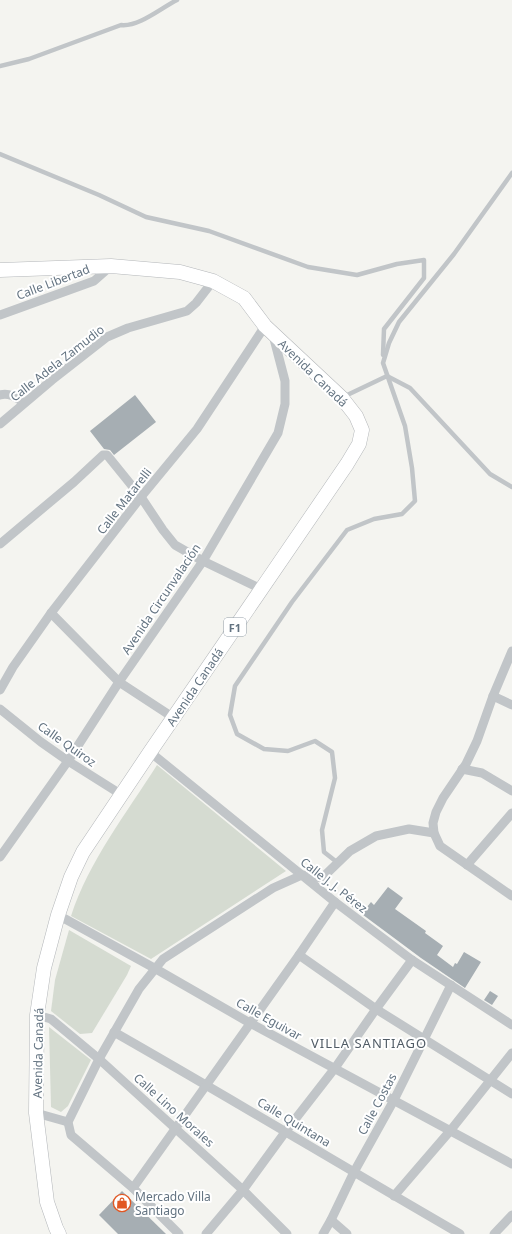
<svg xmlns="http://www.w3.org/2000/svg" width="512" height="1234" font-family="'Noto Sans',sans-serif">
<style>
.green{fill:#d5dbd1}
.building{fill:#a6aeb3}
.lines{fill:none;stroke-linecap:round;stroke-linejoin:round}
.trunk-casing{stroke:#b4b7ba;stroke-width:15}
.service{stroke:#c1c5c8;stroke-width:4.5}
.minor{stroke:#c1c5c8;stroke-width:9}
.trunk{stroke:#fff;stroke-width:14}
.labels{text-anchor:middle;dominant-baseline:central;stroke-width:4;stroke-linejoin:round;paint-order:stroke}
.shield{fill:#fff;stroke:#929da7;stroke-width:1}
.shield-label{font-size:11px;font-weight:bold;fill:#637381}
.street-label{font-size:12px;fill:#637381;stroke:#fff}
.poi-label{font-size:12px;fill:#637381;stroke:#fff;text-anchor:start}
.neighbourhood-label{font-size:13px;letter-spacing:1px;fill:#515c66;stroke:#fff}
</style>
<rect width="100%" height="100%" fill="#f4f4f0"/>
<g class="green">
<path d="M157,765L286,871L151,959L71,916C89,861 126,814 157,765Z"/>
<polygon points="69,930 131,966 127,975 92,1033 80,1034 51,1011 55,980"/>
<polygon points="49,1027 91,1060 68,1106 61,1112 51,1107"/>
</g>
<g class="building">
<polygon points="135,395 156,422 114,455 110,450 104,449 90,431"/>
<polygon points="388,887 403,898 395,909 426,931 425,933 443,946 437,955 453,967 455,963 457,964 464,952 481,962 465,988 421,958 347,903 353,896 367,907 371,902 374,905"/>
<polygon points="490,991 498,996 492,1005 484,1000"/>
<polygon points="122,1191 166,1234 118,1234 99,1215"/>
</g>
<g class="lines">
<defs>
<polyline id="trunk" points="0,270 111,266 180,272 213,281 244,298 265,326 342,398 356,416 362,430 359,444 347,464 150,752 83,852 71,877 58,915 44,968 37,1015 36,1113 47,1202 56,1228 59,1234"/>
</defs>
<use href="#trunk" class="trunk-casing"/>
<g class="service">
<path d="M0,66L29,59L121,25C139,27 161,8 177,0"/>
<polyline points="0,154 99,195 146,217 209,231 308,267 357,275 397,264 424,260 424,278 384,329 383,355"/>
<polyline points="343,397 387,376 410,388 490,474 512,487"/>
<polyline points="338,863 324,852 322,830 335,778 332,752 315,741 288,751 264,749 237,734 230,715 235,686 292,602 347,530 374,519 402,514 415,501 412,468 405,426 383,363 389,343 399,322 454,254 512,173"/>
</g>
<g class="minor">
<polyline points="0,315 94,281 111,266"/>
<path d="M0,395C9,392 17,398 24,403"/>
<polyline points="0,424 52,380 107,337 128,328 187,311 196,303 213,281"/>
<polyline points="0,544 74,482 103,455 107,455 141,497 163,530 175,545 203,561 261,589"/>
<polyline points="51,613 119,682 174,718"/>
<polyline points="512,651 493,696 477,741 466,764 443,798 436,812 433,823 434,833 440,846 512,896"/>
<polyline points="0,690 13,667 51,613 141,497 197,429 265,326"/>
<polyline points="493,696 512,705"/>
<polyline points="0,709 41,742 68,761 122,795"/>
<polyline points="150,752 335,902 412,960 512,1025"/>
<polyline points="462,769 482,773 512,791"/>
<polyline points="0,857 68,761 119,682 203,561 278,433 285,404 285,381 273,335"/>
<polyline points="467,865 512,813"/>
<polyline points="58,915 156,969 250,1023 512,1164"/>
<polyline points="299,955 376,1009 512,1094"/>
<polyline points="37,1015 51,1019 99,1059 243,1190 287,1234"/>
<path d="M114,1032C230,1098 344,1167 460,1234"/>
<polyline points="36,1113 68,1122"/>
<polyline points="133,1188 299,955 335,902"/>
<polyline points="394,1196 450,1131 512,1053"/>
<polyline points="331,1220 347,1234"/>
<polyline points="179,1234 133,1188 71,1135 68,1122 99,1059 139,989 163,959 273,888 302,875 322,878 350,851 376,836 409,829 434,833"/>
<polyline points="206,1234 243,1190 286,1131 335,1068 376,1009 412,960"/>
<polyline points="323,1234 331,1220 354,1172 394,1100 451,985"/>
<polyline points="494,1234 512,1215"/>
</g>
<use href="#trunk" class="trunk"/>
</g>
<defs>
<symbol id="shop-ring" viewBox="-11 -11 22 22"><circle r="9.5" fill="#fff" stroke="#e15824" stroke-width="1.5"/><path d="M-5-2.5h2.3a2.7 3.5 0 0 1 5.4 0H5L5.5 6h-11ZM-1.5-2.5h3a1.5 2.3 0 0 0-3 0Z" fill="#e15824"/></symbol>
</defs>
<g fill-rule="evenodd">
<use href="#shop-ring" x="112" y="1193" width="20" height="20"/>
</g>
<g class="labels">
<rect class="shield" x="224" y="618" width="22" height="18" rx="3"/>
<g class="shield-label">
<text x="235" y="627">F1</text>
</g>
<g class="street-label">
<text transform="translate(53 282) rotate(-21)">Calle Libertad</text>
<text transform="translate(57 363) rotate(-38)">Calle Adela Zamudio</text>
<text transform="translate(313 373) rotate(44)">Avenida Canadá</text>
<text transform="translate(124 501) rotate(-52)">Calle Matarelli</text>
<text transform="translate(161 599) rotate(-56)">Avenida Circunvalación</text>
<text transform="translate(195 687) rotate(-56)">Avenida Canadá</text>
<text transform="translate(67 744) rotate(35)">Calle Quiroz</text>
<text transform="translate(334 885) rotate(38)">Calle J. J. Pérez</text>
<text transform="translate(269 1019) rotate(29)">Calle Eguivar</text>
<text transform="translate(38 1053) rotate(-89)">Avenida Canadá</text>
<text transform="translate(377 1104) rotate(-62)">Calle Costas</text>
<text transform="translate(174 1110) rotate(42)">Calle Lino Morales</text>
<text transform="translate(294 1122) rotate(31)">Calle Quintana</text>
</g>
<g class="poi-label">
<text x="135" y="1196">Mercado Villa<tspan x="135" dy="14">Santiago</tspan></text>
</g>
<g class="neighbourhood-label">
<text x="369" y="1043">VILLA SANTIAGO</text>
</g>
</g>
</svg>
